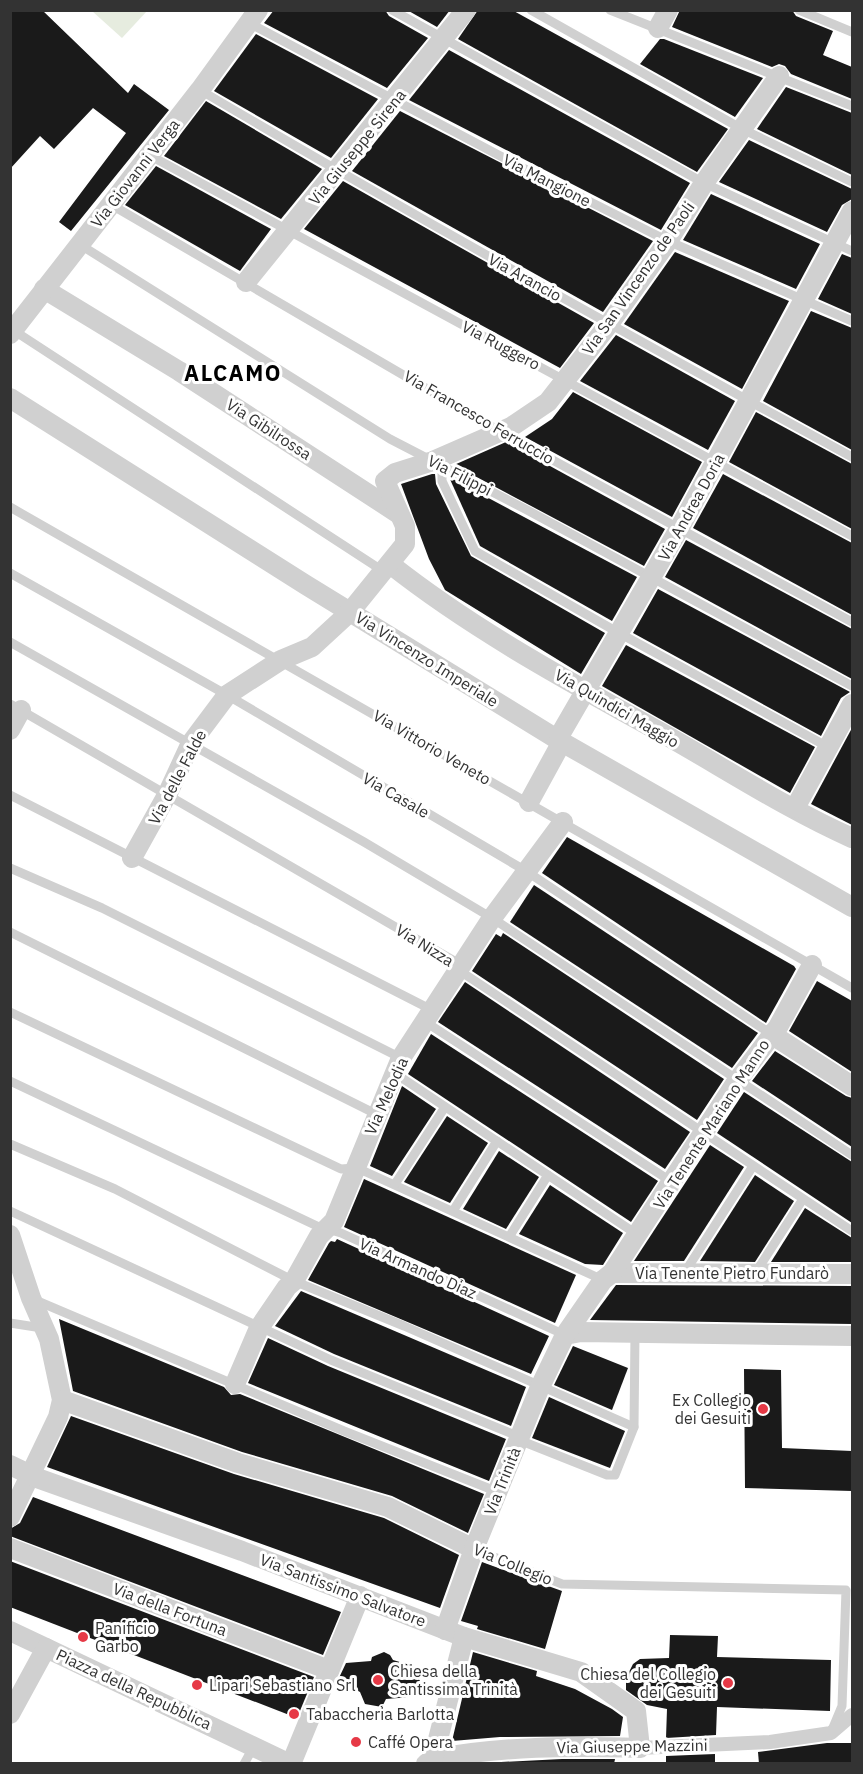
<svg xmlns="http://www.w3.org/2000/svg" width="863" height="1774" font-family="'IBM Plex Sans',sans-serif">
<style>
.green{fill:#e6ecdf}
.building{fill:#1a1a1a}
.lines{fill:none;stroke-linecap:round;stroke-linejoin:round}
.service{stroke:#d0d0d0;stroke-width:9}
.pedestrian{stroke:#d0d0d0;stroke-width:14}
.minor{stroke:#d0d0d0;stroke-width:20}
.poi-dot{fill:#e63946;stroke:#fff;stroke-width:2}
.labels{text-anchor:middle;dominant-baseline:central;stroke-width:6;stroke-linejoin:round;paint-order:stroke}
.street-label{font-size:16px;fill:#333;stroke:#fff}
.poi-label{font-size:16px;fill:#333;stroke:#fff;text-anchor:start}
.district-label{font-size:22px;font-weight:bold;letter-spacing:1.5px;fill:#000;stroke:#fff}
</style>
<rect width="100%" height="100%" fill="#fff"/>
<polygon class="green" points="92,11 147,11 122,38"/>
<g class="building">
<polygon points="10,10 42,10 128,93 134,84 169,110 71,231 59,222 126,133 93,108 54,149 40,136 10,169"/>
<polygon points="274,10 385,10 389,16 428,38 387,88 264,23"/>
<polygon points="407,10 450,10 437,27"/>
<polygon points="478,10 512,10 728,129 697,172 458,39"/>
<polygon points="680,10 792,10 796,16 833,31 823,55 852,67 852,99 791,74 785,66 779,64 772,67 672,27"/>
<polygon points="256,34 378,99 331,158 214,91"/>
<polygon points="660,39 664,39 763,78 735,117 640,64"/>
<polygon points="449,50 690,183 661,230 409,100"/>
<polygon points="786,87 852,113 852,175 757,129"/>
<polygon points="206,101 322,169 281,219 164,156"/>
<polygon points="400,111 653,241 603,312 352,171"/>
<polygon points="749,140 852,189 852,199 842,205 827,232 719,182"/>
<polygon points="156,166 271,229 240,271 125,205"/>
<polygon points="343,181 440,236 594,323 560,368 304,229"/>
<polygon points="711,194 820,244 796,289 683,240"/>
<polygon points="675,252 789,301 742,389 624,324"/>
<polygon points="842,254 852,258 852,314 818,299"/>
<polygon points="811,311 852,328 852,450 763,401"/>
<polygon points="616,335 735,401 708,450 580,381"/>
<polygon points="573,392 702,462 672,517 525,437 552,419"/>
<polygon points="756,412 852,464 852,529 729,462"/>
<polygon points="506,442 665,529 644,566 454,465"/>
<polygon points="432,474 435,474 436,484 471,556 605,633 581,674 445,590 429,559 401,484"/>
<polygon points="723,474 852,543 852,615 693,528"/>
<polygon points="449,477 637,577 612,621 480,546"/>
<polygon points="686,540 852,629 852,679 665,577"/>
<polygon points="658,589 850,692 841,698 821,736 633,633"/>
<polygon points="626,645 815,747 790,793 602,686"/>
<polygon points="852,728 852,825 811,804"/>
<polygon points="567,837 794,966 796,969 766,1023 542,873"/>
<polygon points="534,885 758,1033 732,1068 510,922"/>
<polygon points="503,933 724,1079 697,1120 472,971 496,934 501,937"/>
<polygon points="817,981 852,1001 852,1072 789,1031"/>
<polygon points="465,982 690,1132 665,1169 438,1022"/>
<polygon points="431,1034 658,1181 631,1222 408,1074"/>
<polygon points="775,1051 846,1096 852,1098 852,1147 752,1081"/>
<polygon points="402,1086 436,1109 392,1176 370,1166"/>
<polygon points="744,1092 852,1162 852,1223 717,1133"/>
<polygon points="447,1116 488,1143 450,1203 404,1182"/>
<polygon points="710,1145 744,1167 684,1261 634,1261"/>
<polygon points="499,1151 539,1177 506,1229 463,1209"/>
<polygon points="755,1175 794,1201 755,1262 700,1261"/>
<polygon points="364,1179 576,1275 555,1323 344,1227"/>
<polygon points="550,1185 623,1233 603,1265 585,1264 519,1234"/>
<polygon points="805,1208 852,1238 852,1262 771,1262"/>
<polygon points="337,1239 549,1336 531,1374 308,1280 329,1243 331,1241 335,1242"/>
<polygon points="616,1285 852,1286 852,1324 590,1320"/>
<polygon points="301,1291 526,1387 511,1426 334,1354 275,1326"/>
<polygon points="59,1319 224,1387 231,1395 240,1394 484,1494 468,1533 392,1496 242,1452 73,1391"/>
<polygon points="268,1338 328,1366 506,1439 489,1481 248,1383"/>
<polygon points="573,1346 628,1368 612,1410 554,1385"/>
<polygon points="744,1369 781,1370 782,1448 852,1451 852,1491 745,1488"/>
<polygon points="549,1397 625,1431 610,1468 532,1438"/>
<polygon points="71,1416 234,1474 384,1518 459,1555 440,1608 47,1467"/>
<polygon points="33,1497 341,1612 323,1655 10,1536 10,1529 20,1523"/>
<polygon points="10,1561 314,1677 297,1718 10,1607"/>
<polygon points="482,1562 562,1591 545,1649 477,1629 478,1626 461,1621"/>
<polygon points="670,1635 718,1636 717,1657 831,1660 830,1711 717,1707 716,1735 666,1738 667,1709 647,1705 626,1690 626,1678 633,1664 640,1659 669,1658"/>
<polygon points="384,1652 390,1655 393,1660 410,1665 420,1681 417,1690 411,1697 386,1699 382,1707 365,1704 360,1692 338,1680 346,1663 371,1661 372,1657"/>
<polygon points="473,1652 537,1671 536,1676 575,1689 612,1709 623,1717 620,1736 500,1737 452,1741"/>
<polygon points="827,1743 852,1743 852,1764 759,1764 758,1752"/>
<polygon points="715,1754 715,1764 666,1764 666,1756"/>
<polygon points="615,1759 614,1764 501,1762 562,1759"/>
</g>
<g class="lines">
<g class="service">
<polyline points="392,10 704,183 852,251"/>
<polyline points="531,10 742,129 852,182"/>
<polyline points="610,10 852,106"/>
<polyline points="799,10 852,32"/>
<polyline points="249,23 521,167 668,241 852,321"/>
<path d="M200,90C415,217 633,338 852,457"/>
<polyline points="149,155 852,536"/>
<polyline points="110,204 501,432 852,622"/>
<polyline points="79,244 390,439 527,510 852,686"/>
<polyline points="13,330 383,571"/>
<polyline points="442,466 442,481 475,551 619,633 828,747"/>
<polyline points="10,507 852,988"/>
<polyline points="10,573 227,695 526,871 771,1034"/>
<polyline points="10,642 364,842 492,918 852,1155"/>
<polyline points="10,704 456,962 466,975 852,1231"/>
<polyline points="10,795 432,1010"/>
<polyline points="10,868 102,908 401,1058"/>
<polyline points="10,932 376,1114"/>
<polyline points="10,1012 341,1169 355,1168 366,1172 603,1280"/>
<polyline points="424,1021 672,1182"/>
<polyline points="393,1072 638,1235"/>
<polyline points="10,1081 317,1226 341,1233 565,1335"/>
<polyline points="10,1144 115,1189 294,1281 404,1326 634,1427"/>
<polyline points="395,1184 445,1107"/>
<polyline points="10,1211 331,1360 520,1437"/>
<polyline points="453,1211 497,1141"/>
<polyline points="509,1237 548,1175"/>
<polyline points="685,1272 753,1166"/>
<polyline points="756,1272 803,1199"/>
<polyline points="35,1300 344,1431 498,1492"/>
<polyline points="10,1323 42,1328"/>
<polyline points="519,1440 607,1475 615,1475 634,1427 635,1333"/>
<polyline points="474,1549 562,1584 846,1590 842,1706 832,1730"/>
<polyline points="244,1764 254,1746"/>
</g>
<polyline class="pedestrian" points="640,1748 770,1742 831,1733 852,1715"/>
<g class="minor">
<polyline points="658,28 668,10"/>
<polyline points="246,282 466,10"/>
<polyline points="44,289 179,371 399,514"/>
<polyline points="10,334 200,90 258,10"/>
<polyline points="10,398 306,585 560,741 852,907"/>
<path d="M390,564C476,632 574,684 669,737C729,771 789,810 852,838"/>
<polyline points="10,730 21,710"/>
<polyline points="529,802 558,749 561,733 679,529 852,211"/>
<polyline points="795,808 852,704"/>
<polyline points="132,858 167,795 191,743 227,695 281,660 312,647 350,612 405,544 405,526 385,481 395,473 433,461 511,427 548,402 609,324 668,241 704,183 779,76"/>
<polyline points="771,1034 852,1086"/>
<polyline points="10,1235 31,1298 49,1339 62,1400 58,1417 10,1517"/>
<polyline points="612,1273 852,1274"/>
<polyline points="565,1335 581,1332 852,1336"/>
<polyline points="235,1384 259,1328 287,1287 294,1281 319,1236 334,1221 401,1058 492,918 563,822"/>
<polyline points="62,1400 238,1463 388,1507 474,1549"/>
<path d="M10,1465L37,1478L242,1551L464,1637L581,1672L636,1711L640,1748C571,1746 501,1746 433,1759"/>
<polyline points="10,1548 329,1670"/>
<polyline points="445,1630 474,1549 540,1387 565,1335 603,1280 612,1273 737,1081 778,1027 812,965"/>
<polyline points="10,1631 46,1648"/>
<polyline points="10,1714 46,1648 290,1764"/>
<polyline points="291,1764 360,1596"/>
<polyline points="426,1764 433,1759 464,1637"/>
</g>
</g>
<g class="poi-dot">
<circle cx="763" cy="1409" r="6"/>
<circle cx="83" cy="1637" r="6"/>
<circle cx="378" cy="1680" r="6"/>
<circle cx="728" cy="1683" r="6"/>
<circle cx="197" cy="1685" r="6"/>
<circle cx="294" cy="1714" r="6"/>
<circle cx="356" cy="1742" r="6"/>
</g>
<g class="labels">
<g class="street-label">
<text transform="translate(357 147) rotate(-51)">Via Giuseppe Sirena</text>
<text transform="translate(135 173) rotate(-52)">Via Giovanni Verga</text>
<text transform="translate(547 180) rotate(27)">Via Mangione</text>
<text transform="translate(525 277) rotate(29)">Via Arancio</text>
<text transform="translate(638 278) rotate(-55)">Via San Vincenzo de Paoli</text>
<text transform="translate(501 345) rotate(28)">Via Ruggero</text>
<text transform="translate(479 417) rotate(30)">Via Francesco Ferruccio</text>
<text transform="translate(269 429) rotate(33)">Via Gibilrossa</text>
<text transform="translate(460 475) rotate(27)">Via Filippi</text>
<text transform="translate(691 507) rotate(-61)">Via Andrea Doria</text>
<text transform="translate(427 659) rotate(32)">Via Vincenzo Imperiale</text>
<text transform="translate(617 708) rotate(30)">Via Quindici Maggio</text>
<text transform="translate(432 747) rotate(30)">Via Vittorio Veneto</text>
<text transform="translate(177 777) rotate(-62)">Via delle Falde</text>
<text transform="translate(396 795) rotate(30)">Via Casale</text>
<text transform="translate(425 945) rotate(32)">Via Nizza</text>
<text transform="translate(386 1096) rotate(-66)">Via Melodia</text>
<text transform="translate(711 1124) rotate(-57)">Via Tenente Mariano Manno</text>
<text transform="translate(418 1268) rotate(24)">Via Armando Diaz</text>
<text x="732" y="1273">Via Tenente Pietro Fundarò</text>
<text transform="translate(502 1481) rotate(-68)">Via Trinità</text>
<text transform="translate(513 1564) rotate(22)">Via Collegio</text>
<text transform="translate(343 1590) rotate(21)">Via Santissimo Salvatore</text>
<text transform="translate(170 1609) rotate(21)">Via della Fortuna</text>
<text transform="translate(134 1689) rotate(25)">Piazza della Repubblica</text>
<text transform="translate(632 1746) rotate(-1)">Via Giuseppe Mazzini</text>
</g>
<g class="poi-label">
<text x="751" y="1400" text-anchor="end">Ex Collegio<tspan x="751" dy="18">dei Gesuiti</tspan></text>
<text x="95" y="1628">Panificio<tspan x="95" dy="18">Garbo</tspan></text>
<text x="390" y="1671">Chiesa della<tspan x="390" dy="18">Santissima Trinità</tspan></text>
<text x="716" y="1674" text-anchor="end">Chiesa del Collegio<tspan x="716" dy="18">dei Gesuiti</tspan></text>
<text x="209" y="1685">Lipari Sebastiano Srl</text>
<text x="306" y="1714">Tabaccheria Barlotta</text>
<text x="368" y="1742">Caffé Opera</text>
</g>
<g class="district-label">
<text x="233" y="372">ALCAMO</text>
</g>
</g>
<rect width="863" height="1774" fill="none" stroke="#333333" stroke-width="24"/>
</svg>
